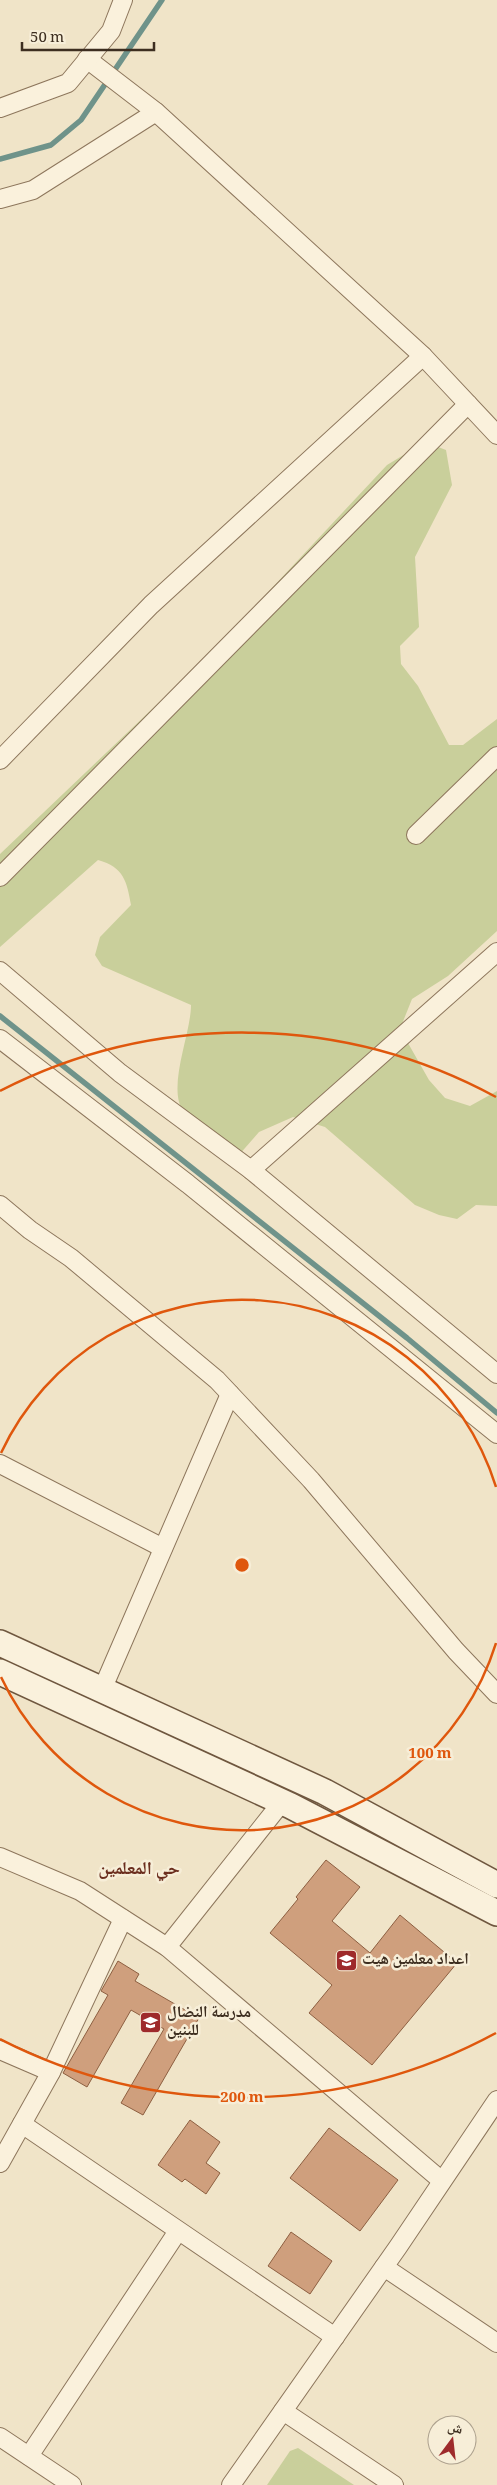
<svg xmlns="http://www.w3.org/2000/svg" width="497" height="2485" font-family="Georgia,'Noto Naskh Arabic',serif">
<style>
.green{fill:#c9cf9b}
.lines{fill:none;stroke-linecap:round;stroke-linejoin:round}
.stream{stroke:#6f938a;stroke-width:5.5}
.building{fill:#cf9f7d;stroke:#8d5f41}
.minor-casing{stroke:#8d765c;stroke-width:20}
.secondary-casing{stroke:#6f573f;stroke-width:28}
.minor{stroke:#faf1dc;stroke-width:18}
.secondary{stroke:#faf1dc;stroke-width:25}
.ring{fill:none;stroke:#df570d;stroke-width:2.5}
.labels{text-anchor:middle;dominant-baseline:central;stroke-width:5;stroke-linejoin:round;paint-order:stroke}
.poi-label{font-size:16px;font-weight:bold;fill:#3d2e20;stroke:#f7eed8;text-anchor:start}
.neighbourhood-label{font-size:18px;font-weight:bold;fill:#6b2e1e;stroke:#f7eed8}
.centre{fill:#df570d;stroke:#f7eed8;stroke-width:2.5}
.ring-label{font-size:15px;text-anchor:middle;font-weight:bold;fill:#df570d;stroke:#f7eed8;stroke-width:5;stroke-linejoin:round;paint-order:stroke}
</style>
<rect width="100%" height="100%" fill="#f0e4c8"/>
<g class="green">
<path d="M425,442L446,450L452,485L415,557L419,627L400,646L401,664L418,686L449,745H463L497,719V931L448,976L412,999L400,1029L429,1080L445,1098L470,1106L497,1091V1206L476,1205L457,1219L439,1215L415,1205L325,1127L293,1117L259,1132L238,1156C226,1147 191,1124 184,1113C166,1088 191,1035 191,1005L102,966L95,955L100,937L131,905C127,882 124,867 98,860L0,947V854L213,651L387,465Z"/>
<polygon points="298,2448 354,2485 267,2485 290,2451"/>
</g>
<g class="lines">
<g class="stream">
<polyline points="0,159 51,145 81,120 162,0"/>
<polyline points="0,1016 407,1338 497,1413"/>
</g>
</g>
<g class="building">
<polygon points="326,1860 360,1887 332,1921 370,1953 400,1915 457,1963 372,2065 309,2013 332,1985 270,1933 298,1899 296,1897"/>
<polygon points="118,1961 139,1974 135,1981 199,2018 143,2115 121,2103 164,2029 131,2010 87,2087 63,2073 108,1995 101,1991"/>
<polygon points="190,2120 220,2142 206,2163 220,2173 206,2194 185,2179 182,2182 158,2165"/>
<polygon points="329,2128 398,2180 360,2231 290,2178"/>
<polygon points="291,2232 332,2261 310,2294 268,2266"/>
</g>
<g class="lines">
<defs>
<g id="minor">
<polyline points="87,59 156,112 423,356 497,435"/>
<polyline points="0,108 68,83 111,31 123,0"/>
<polyline points="0,199 33,190 156,112"/>
<polyline points="0,760 151,605 423,356"/>
<polyline points="416,835 497,756"/>
<polyline points="0,877 468,404"/>
<polyline points="0,971 120,1073 251,1170 497,1374"/>
<polyline points="0,1039 188,1184 497,1434"/>
<polyline points="251,1170 497,952"/>
<polyline points="0,1205 30,1230 71,1258 217,1380 311,1480 456,1651 497,1694"/>
<polyline points="0,1464 163,1548"/>
<polyline points="102,1690 230,1394"/>
<polyline points="0,1857 80,1891 167,1947 442,2181"/>
<polyline points="167,1947 282,1802"/>
<polyline points="0,2050 51,2072"/>
<polyline points="22,2124 335,2337"/>
<polyline points="0,2163 51,2072 123,1919"/>
<polyline points="384,2267 497,2343"/>
<polyline points="283,2411 394,2485"/>
<polyline points="0,2437 72,2485"/>
<polyline points="29,2456 178,2231"/>
<polyline points="231,2485 398,2247 497,2100"/>
</g>
<g id="secondary">
<polyline points="0,1643 325,1792 497,1885"/>
<polyline points="0,1672 291,1806 497,1913"/>
</g>
</defs>
<use href="#minor" class="minor-casing"/>
<use href="#secondary" class="secondary-casing"/>
<use href="#minor" class="minor"/>
<use href="#secondary" class="secondary"/>
</g>
<g class="ring">
<path d="M496 1643A266 266 0 0 1 1 1677M1 1453A266 266 0 0 1 496 1487"/>
<path d="M496 2033A532 532 0 0 1 0 2039M0 1091A532 532 0 0 1 496 1097"/>
</g>
<defs>
<symbol id="school-square" viewBox="-11 -11 22 22"><rect x="-9" y="-9" width="18" height="18" rx="4" fill="#9e2a2b" stroke="#f7eed8"/><path d="M0-5L7-2L0 1L-7-2ZM-4 1L0 2.5L4 1V4Q0 6-4 4Z" fill="#fff"/></symbol>
</defs>
<g fill-rule="evenodd">
<use href="#school-square" x="334" y="1948" width="25" height="25"/>
<use href="#school-square" x="138" y="2010" width="25" height="25"/>
</g>
<g class="labels">
<g class="poi-label">
<text x="362" y="1960">اعداد معلمين هيت</text>
<text x="167" y="2013">مدرسة النضال<tspan x="167" dy="18">للبنين</tspan></text>
</g>
<g class="neighbourhood-label">
<text x="139" y="1870">حي المعلمين</text>
</g>
</g>
<circle cx="242" cy="1565" r="8" class="centre"/>
<g class="ring-label">
<text x="430" y="1758">100 m</text>
<text x="242" y="2102">200 m</text>
</g>
<g transform="translate(452 2440) rotate(15)"><circle r="24" fill="#f7eed8" stroke="#ada18e"/>
<path d="M0-4L9 19L0 12L-9 19Z" fill="#9e2a2b"/>
<text y="-8" font-size="14" font-weight="bold" text-anchor="middle" fill="#3d2e20">ش</text>
</g>
<path d="M22 42v8h132v-8" fill="none" stroke="#3d2e20" stroke-width="2.5"/>
<text x="30" y="42" font-size="15" fill="#3d2e20" stroke="#f7eed8" stroke-width="4" paint-order="stroke">50 m</text>
</svg>
